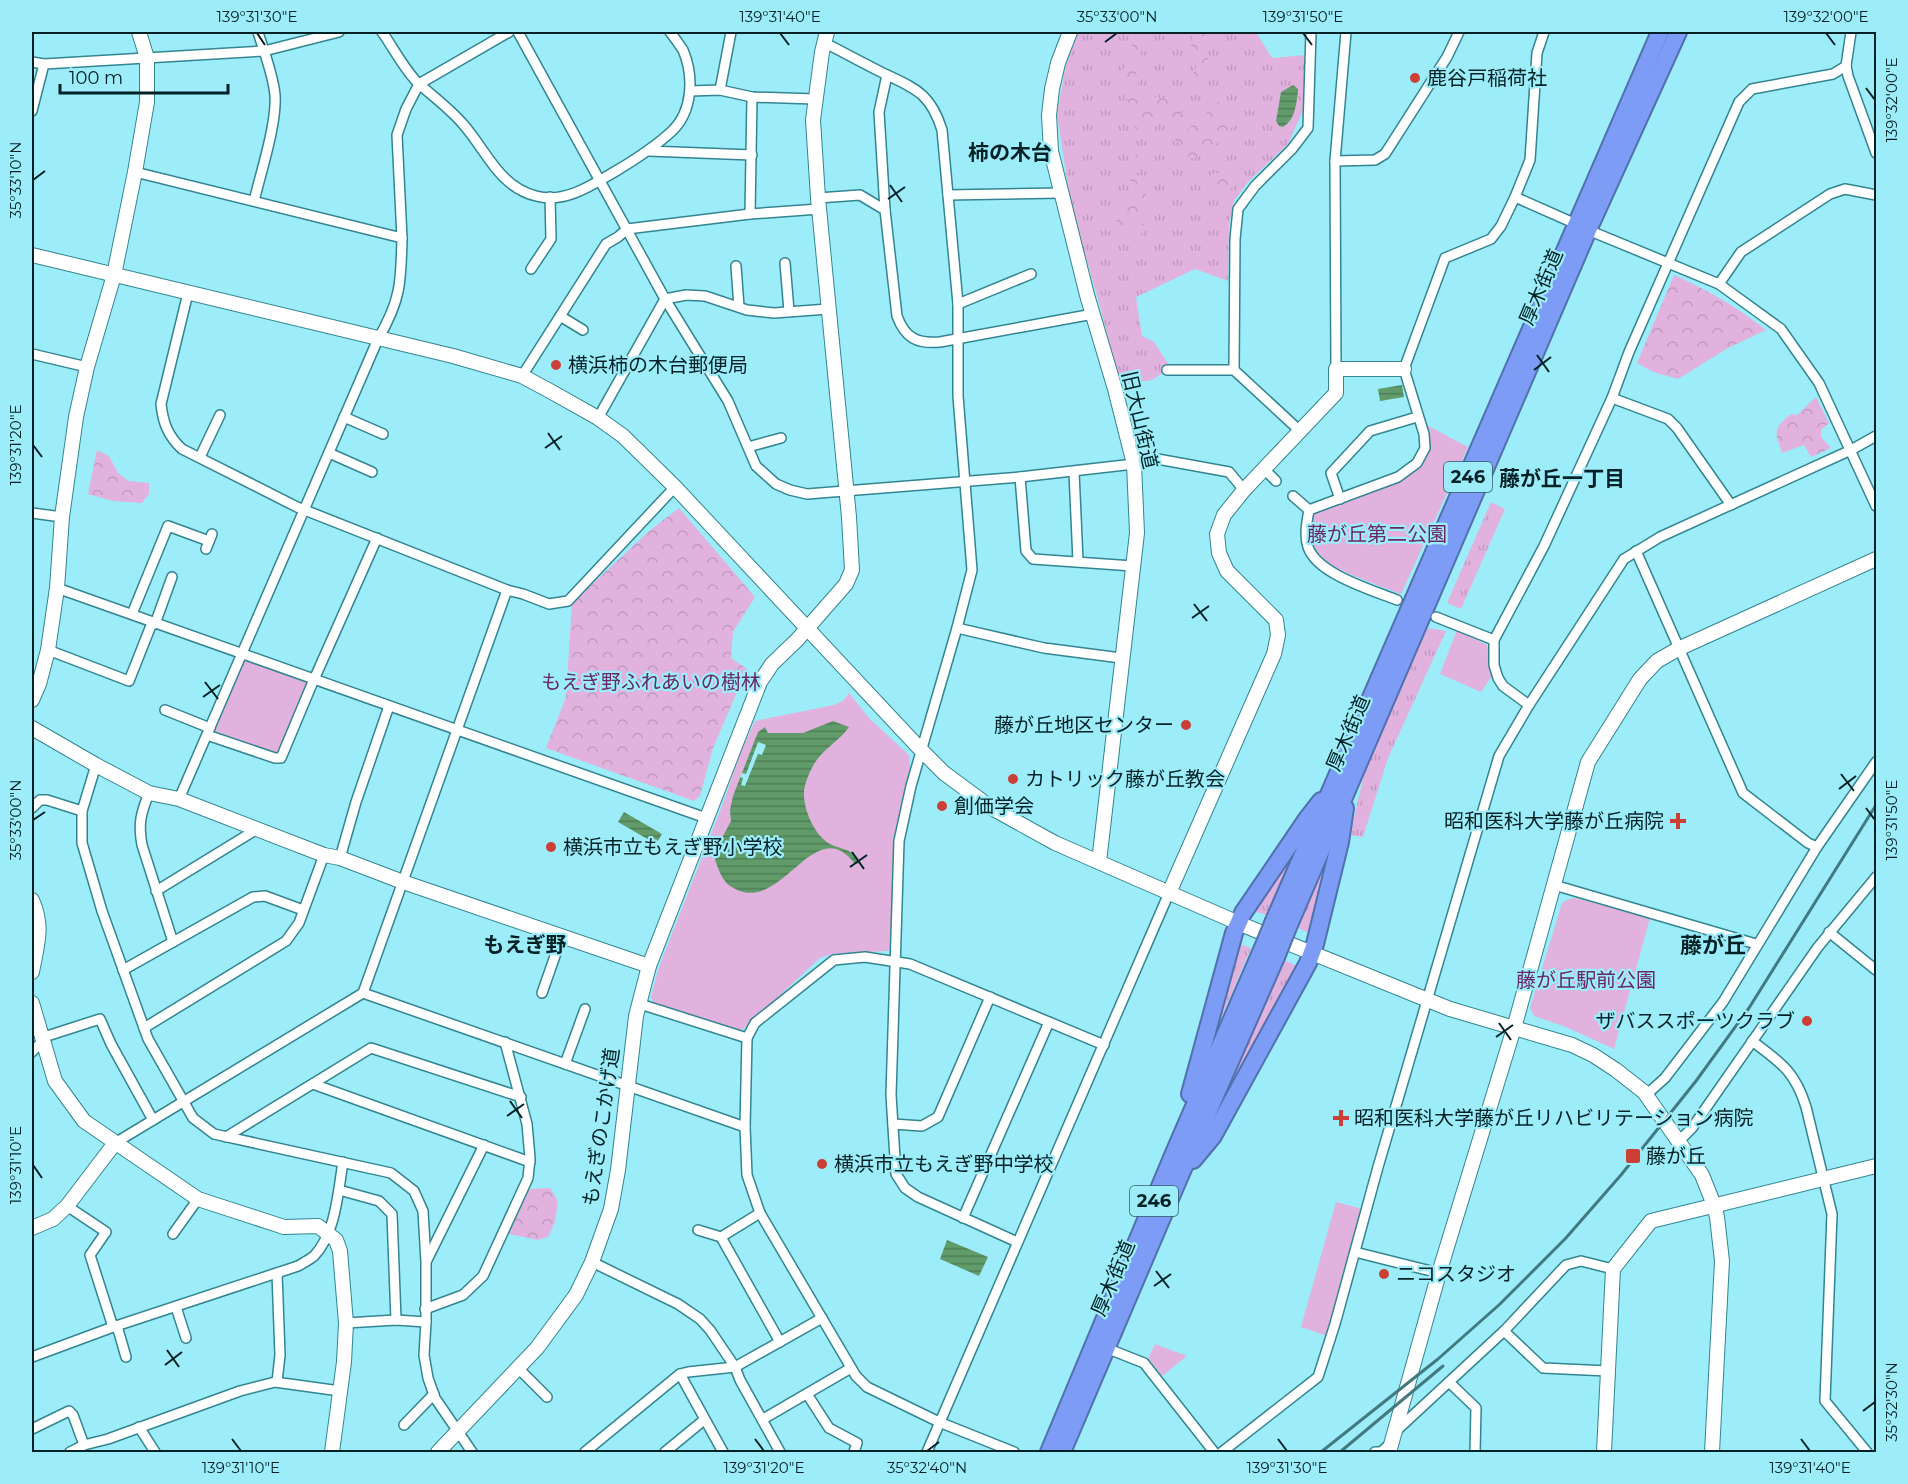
<svg xmlns="http://www.w3.org/2000/svg" width="1908" height="1484" font-family="Montserrat,'Noto Sans JP',sans-serif">
<style>
.grass{fill:url(#grass-tufts);fill-rule:evenodd}
.forest{fill:url(#forest-crowns)}
.park{fill:#e1b2de}
.water{fill:url(#water-rules)}
.pier{fill:#9cedf9}
.lines{fill:none;stroke-linecap:round;stroke-linejoin:round}
.street-casing{stroke:#328591;stroke-width:12}
.secondary-casing{stroke:#328591;stroke-width:16}
.highway-casing{stroke:#5171ad;stroke-width:20}
.street{stroke:#fff;stroke-width:9}
.secondary{stroke:#fff;stroke-width:14}
.highway{stroke:#7d9cf5;stroke-width:16}
.rail{stroke:#437981;stroke-width:3}
.highway-bridge-casing{stroke:#5171ad;stroke-width:20;stroke-linecap:butt}
.highway-bridge{stroke:#7d9cf5;stroke-width:16}
.ticks{fill:none;stroke:#002126;stroke-width:2}
.poi-dot{fill:#cc3f35;stroke:#9cedf9;stroke-width:2}
.labels{text-anchor:middle;dominant-baseline:central;stroke-width:4.5;stroke-linejoin:round;paint-order:stroke}
.shield{fill:#9cedf9;stroke:#2f5e65;stroke-width:1.5}
.shield-label{font-size:18px;font-weight:bold;fill:#002126}
.poi-label{font-size:20px;fill:#002126;stroke:#9cedf9;text-anchor:start}
.street-label{font-size:20px;fill:#002126;stroke:#9cedf9}
.park-label{font-size:20px;fill:#692868;stroke:#9cedf9}
.neighbourhood-label{font-size:21px;font-weight:bold;fill:#002126;stroke:#9cedf9}
.quarter-label{font-size:22px;font-weight:bold;fill:#002126;stroke:#9cedf9}
.neatline{fill:none;stroke:#002126;stroke-width:2}
.ticks-label{font-size:15px;text-anchor:middle;fill:#002126}
</style>
<defs>
<pattern id="grass-tufts" width="24" height="20" patternUnits="userSpaceOnUse" patternTransform="scale(1.5)"><rect width="24" height="20" fill="#e1b2de"/><path d="M3 7l-1-3M5 7V3M7 7l1-3M15 17l-1-3M17 17v-4M19 17l1-3" fill="none" stroke="#bf99be"/></pattern>
<pattern id="forest-crowns" width="20" height="18" patternUnits="userSpaceOnUse" patternTransform="scale(1.5)"><rect width="20" height="18" fill="#e1b2de"/><path d="M2 6a3 3 0 1 1 6 0M12 15a3 3 0 1 1 6 0" fill="none" stroke="#bf99be"/></pattern>
<pattern id="water-rules" width="6" height="5" patternUnits="userSpaceOnUse" patternTransform="scale(1.5)"><rect width="6" height="5" fill="#619b6a"/><path d="M0 2.5h6" fill="none" stroke="#4e7e57"/></pattern>
</defs>
<rect width="100%" height="100%" fill="#9cedf9"/>
<g class="grass">
<path d="M1078,32H1252L1257,34L1272,58L1306,55L1305,106L1288,144L1248,182L1234,201L1229,224L1228,281L1195,269L1136,297L1142,336L1154,342L1171,368L1152,380L1120,385L1098,299L1071,206L1057,114L1065,69ZM1281,93L1293,114L1288,124L1276,121Z"/>
<polygon points="1491,502 1505,509 1461,609 1447,603"/>
<polygon points="1427,628 1446,631 1388,758 1363,837 1350,835 1364,774"/>
<polygon points="1301,838 1267,915 1253,911"/>
<polygon points="1332,848 1311,934 1298,928"/>
<polygon points="1237,943 1251,948 1206,1054"/>
<polygon points="1284,960 1301,968 1218,1112"/>
</g>
<g class="forest">
<polygon points="1193,32 1204,32 1208,57 1208,71 1190,87 1187,83 1196,68 1191,47"/>
<path d="M1135,37L1143,44L1136,74L1140,94L1176,101C1179,108 1188,124 1188,129L1202,119L1215,102H1224L1234,125L1207,154L1189,159L1184,147L1173,138L1174,119L1160,122L1144,137L1133,125L1125,90L1131,84L1123,71Z"/>
<polygon points="1138,153 1152,158 1136,174 1138,190 1149,196 1146,210 1138,218 1147,228 1138,237 1133,229 1123,231 1116,219 1115,197 1124,203 1133,193 1128,168"/>
<polygon points="1232,171 1237,180 1228,193 1217,200 1210,186 1212,174"/>
<path d="M1674,275C1708,290 1737,307 1766,330L1728,348L1678,379L1653,372L1637,363Z"/>
<path d="M1816,397L1829,423L1821,430V437L1831,448L1811,457L1804,445L1782,453C1775,433 1772,429 1791,414L1797,415Z"/>
<polygon points="97,450 109,456 118,473 128,481 149,483 149,494 142,503 113,501 88,494"/>
<polygon points="679,508 755,597 733,632 731,658 747,669 713,748 700,796 694,801 546,748 566,697 572,603 648,532"/>
<polygon points="550,1188 558,1201 555,1222 548,1237 538,1240 509,1234 529,1189"/>
</g>
<g class="park">
<path d="M1419,421L1468,447L1401,594C1387,589 1372,583 1357,577C1324,564 1305,551 1312,512L1398,477L1425,448Z"/>
<polygon points="1457,630 1487,645 1491,668 1494,673 1481,692 1440,674"/>
<polygon points="243,654 312,684 281,751 275,754 218,735 214,730"/>
<polygon points="849,693 869,718 909,755 910,768 893,842 892,947 887,951 832,954 820,958 740,1032 654,1004 651,997 659,967 725,798 740,753 755,721 834,705 843,701"/>
<polygon points="1576,898 1650,918 1614,1049 1566,1027 1534,1016 1530,1008 1562,903 1569,899"/>
<polygon points="1336,1202 1362,1209 1327,1336 1301,1327"/>
<polygon points="1155,1344 1187,1356 1162,1376 1148,1358"/>
</g>
<g class="water">
<path d="M1293,85L1298,89V92C1296,105 1295,120 1283,127L1279,126L1276,121L1281,92Z"/>
<polygon points="1402,385 1404,397 1380,401 1378,389"/>
<path d="M833,721L849,727C840,740 825,748 816,761C811,768 805,782 804,791C803,809 814,835 830,844C842,850 855,849 860,863L855,864C816,812 785,907 740,891C735,889 727,885 725,881C720,875 718,867 715,860L721,840L731,821L730,810L733,796L758,732L765,727L768,733H803Z"/>
<polygon points="624,812 662,834 656,844 618,822"/>
<polygon points="947,1240 988,1257 979,1276 940,1259"/>
</g>
<polygon class="pier" points="758,742 766,745 762,755 758,754 745,786 741,785 743,778 740,777 742,773 746,774"/>
<g class="lines">
<defs>
<g id="street">
<path d="M382,32C393,47 405,71 419,84C434,97 450,109 463,124C486,150 499,187 536,196C565,204 592,185 616,171C636,159 655,147 672,131C693,111 694,76 683,50C679,44 674,37 670,32"/>
<polyline points="518,32 665,299 728,401 756,466 776,484 790,490 807,494 1020,477 1134,464 1141,458 1152,458 1229,472 1244,490"/>
<polyline points="1851,32 1846,66 1848,76 1876,153"/>
<path d="M825,43C843,52 861,62 879,71C913,88 930,91 942,130L958,304V396L972,570L957,628L911,786L899,841L891,1095L896,1174L905,1188L918,1197L1017,1242"/>
<polyline points="32,62 44,64 264,51 339,32"/>
<polyline points="720,90 731,32"/>
<polyline points="690,91 720,90 752,97 815,99"/>
<polyline points="32,111 44,64"/>
<polyline points="649,151 752,155"/>
<polyline points="1335,161 1375,160 1385,154 1447,57 1459,32"/>
<polyline points="135,172 402,238 397,135 406,109 419,84 509,32"/>
<polyline points="948,195 1061,193"/>
<polyline points="1515,197 1576,224"/>
<path d="M818,198L860,195L885,210L897,316C905,338 917,344 940,342L1093,314"/>
<path d="M254,201C261,172 277,123 275,95C273,74 264,52 258,32"/>
<polyline points="885,210 879,112 887,75"/>
<polyline points="750,214 752,97"/>
<polyline points="1588,230 1719,284 1781,329 1819,383 1876,506"/>
<polyline points="785,263 789,311"/>
<polyline points="736,266 739,307"/>
<polyline points="531,269 551,239 550,197"/>
<polyline points="1719,284 1741,252 1830,194 1845,189 1876,195"/>
<path d="M188,293L161,404C163,423 168,436 182,449L297,507L507,590L523,594L549,604L568,601L675,487"/>
<polyline points="958,304 1031,274"/>
<polyline points="560,316 583,330"/>
<polyline points="32,354 87,367"/>
<polyline points="1336,369 1335,161 1346,32"/>
<polyline points="1167,370 1234,370 1300,431"/>
<polyline points="1234,370 1235,239 1238,209 1255,186 1292,149 1308,128 1311,32"/>
<polyline points="522,376 606,244 618,237 627,229 750,214 819,209"/>
<polyline points="1612,398 1668,419 1677,428 1731,505"/>
<polyline points="344,417 383,434"/>
<polyline points="598,418 665,299 686,295 705,296 747,310 774,313 828,309"/>
<polyline points="748,447 781,438"/>
<polyline points="329,453 372,472"/>
<polyline points="200,457 220,415"/>
<polyline points="1265,470 1276,481"/>
<polyline points="1074,472 1078,561"/>
<polyline points="1020,477 1026,551 1033,559 1133,566"/>
<polyline points="1293,496 1309,510"/>
<polyline points="1340,499 1331,473 1370,431 1417,417"/>
<polyline points="32,513 62,517"/>
<polyline points="206,549 212,534"/>
<polyline points="1636,551 1743,793 1808,843 1817,847"/>
<polyline points="57,588 706,818"/>
<path d="M1397,600C1372,590 1317,574 1308,547C1304,535 1307,521 1309,510L1398,477L1417,463L1425,448L1424,434L1404,369L1445,258L1491,239L1501,226L1515,197L1530,160L1537,53L1544,32"/>
<polyline points="132,614 168,526 209,541"/>
<polyline points="1436,617 1494,640"/>
<polyline points="155,624 172,577"/>
<polyline points="957,628 1044,648 1121,658"/>
<polyline points="48,650 129,681 152,623"/>
<polyline points="1529,705 1503,686 1498,678 1494,665 1494,640 1544,546 1612,398 1629,352 1739,102 1752,89 1833,74 1846,66"/>
<polyline points="165,710 210,728"/>
<polyline points="207,735 275,758 281,758 312,684 377,538"/>
<polyline points="96,765 82,811 82,843 102,911 148,1039 193,1118 214,1134 391,1173 414,1191 423,1211 426,1262 426,1322 424,1355 428,1378 435,1398 472,1452"/>
<path d="M149,793C141,813 138,823 142,845L173,942"/>
<path d="M179,799L378,339C401,300 401,282 402,238"/>
<polyline points="32,808 40,800 47,800 82,811"/>
<polyline points="340,858 356,802 389,706"/>
<polyline points="1554,885 1756,944"/>
<polyline points="156,891 257,829"/>
<polyline points="1829,932 1876,970"/>
<polyline points="123,970 253,897 265,896 303,910"/>
<polyline points="363,993 745,1127"/>
<polyline points="542,993 562,936"/>
<polyline points="640,1004 747,1038 755,1023 834,960 865,957 910,964 1104,1045"/>
<polyline points="144,1028 286,941 299,923 324,855"/>
<polyline points="747,1038 745,1127 747,1175 760,1213 856,1376 867,1387 939,1422 1014,1452"/>
<path d="M1752,1041C1780,1062 1795,1071 1806,1107L1832,1214L1825,1401L1867,1452"/>
<polyline points="32,1052 47,1036 100,1019 111,1044 153,1120"/>
<polyline points="565,1064 585,1009"/>
<polyline points="313,1084 530,1162"/>
<polyline points="1646,1095 1665,1078 1723,1002 1817,847 1876,762"/>
<polyline points="893,1124 922,1126 938,1117 990,997"/>
<polyline points="226,1137 371,1048 521,1097"/>
<polyline points="1679,1141 1692,1128 1818,947 1876,877"/>
<polyline points="115,1143 363,993 507,590"/>
<polyline points="339,1190 379,1201 392,1214 396,1320"/>
<polyline points="67,1206 106,1232 90,1255 113,1327"/>
<polyline points="760,1213 721,1237 780,1342"/>
<polyline points="963,1218 1049,1022"/>
<polyline points="698,1230 721,1237"/>
<polyline points="173,1234 198,1199"/>
<polyline points="1355,1252 1439,1273"/>
<polyline points="427,1260 484,1145"/>
<polyline points="592,1262 678,1304 700,1319 710,1330 735,1367 740,1380 780,1452"/>
<polyline points="176,1307 186,1338"/>
<polyline points="425,1309 463,1295 483,1276 528,1178 530,1158 527,1124 505,1042"/>
<polyline points="346,1323 396,1320 426,1322"/>
<polyline points="117,1326 126,1357"/>
<polyline points="1504,1331 1543,1368 1608,1371"/>
<polyline points="1106,1348 1144,1363 1214,1452"/>
<path d="M32,1357L113,1327L298,1266C303,1263 309,1260 314,1256C336,1233 338,1192 343,1162"/>
<polyline points="518,1368 547,1397"/>
<polyline points="680,1374 723,1452"/>
<polyline points="277,1382 280,1355 277,1273"/>
<polyline points="1449,1382 1476,1408 1475,1452"/>
<polyline points="807,1394 829,1428 857,1443 854,1452"/>
<polyline points="763,1419 851,1368"/>
<polyline points="404,1425 434,1394"/>
<polyline points="139,1427 155,1452"/>
<polyline points="32,1429 69,1411 73,1415 84,1445"/>
<polyline points="1396,1431 1504,1331 1566,1265 1581,1261 1613,1269"/>
<polyline points="70,1452 84,1445 108,1439 240,1391 275,1382 340,1391"/>
<polyline points="585,1452 680,1374 688,1372 735,1367 822,1318"/>
<polyline points="665,1452 704,1420"/>
<polyline points="927,1452 1169,893"/>
<polyline points="1222,1452 1318,1377 1335,1324 1378,1167 1499,756 1529,705 1624,559 1660,537 1851,450 1876,436"/>
<polyline points="1375,1452 1381,1452 1391,1443"/>
</g>
<g id="secondary">
<polyline points="1070,32 1058,63 1052,89 1049,115 1051,151 1087,295 1115,389 1134,464 1137,533 1099,862"/>
<polyline points="32,255 453,356 522,376 550,391 598,418 623,436 675,487 922,751 944,773 990,807 1055,843 1243,925 1450,1009 1572,1045 1593,1055 1616,1070 1644,1092 1702,1175 1714,1205 1717,1217 1722,1261 1712,1452"/>
<polyline points="32,700 39,684 48,650 57,588 62,517 76,417 87,367 114,275 135,172 147,102 147,58 139,32"/>
<polyline points="32,728 96,765 149,793 179,799 324,855 340,858 403,882 649,966"/>
<polyline points="1169,893 1274,654 1278,635 1276,620 1227,571 1219,553 1217,534 1224,515 1244,490 1336,393 1336,369 1404,369"/>
<path d="M32,900C44,927 37,944 32,972"/>
<polyline points="32,1003 55,1081 84,1121 198,1199 284,1227 318,1226 336,1240 340,1251 346,1323 344,1362 332,1452"/>
<polyline points="32,1228 53,1219 67,1206 115,1143"/>
<polyline points="438,1452 537,1348 576,1295 592,1262 611,1209 618,1170 636,1016 649,966 760,682 772,664 797,640 846,584 852,570 849,517 818,198 813,120 822,52 827,32"/>
<polyline points="1389,1452 1439,1273 1514,1028 1588,762 1640,679 1657,661 1678,649 1876,559"/>
<polyline points="1604,1452 1613,1269 1651,1221 1876,1166"/>
</g>
<g id="highway">
<polyline points="1274,921 1660,32"/>
<polyline points="1288,927 1588,230 1678,32"/>
<polyline points="1190,1094 1234,933 1243,913 1307,819 1321,801"/>
<polyline points="1193,1160 1213,1136 1308,963 1315,944 1340,842 1345,808"/>
<polyline points="1049,1452 1174,1153 1262,950"/>
<polyline points="1062,1452 1178,1180 1276,957"/>
</g>
</defs>
<use href="#street" class="street-casing"/>
<use href="#secondary" class="secondary-casing"/>
<use href="#highway" class="highway-casing"/>
<use href="#street" class="street"/>
<use href="#secondary" class="secondary"/>
<use href="#highway" class="highway"/>
<g class="rail">
<polyline points="1321,1452 1438,1359 1500,1304 1565,1239 1621,1175 1696,1081 1749,1008 1876,805"/>
<polyline points="1340,1452 1443,1366"/>
</g>
<defs>
<g id="highway-bridge">
<polyline points="1262,950 1274,921"/>
<polyline points="1276,957 1288,927"/>
</g>
</defs>
<use href="#highway-bridge" class="highway-bridge-casing"/>
<use href="#highway-bridge" class="highway-bridge"/>
</g>
<path class="ticks" d="M257,33L265,45M780,33L789,45M1303,33L1312,45M1826,33L1835,45M1105,42L1117,33M1866,88L1875,100M33,180L45,171M890,185L902,202M888,199L905,187M1537,355L1549,372M1534,370L1551,357M548,433L560,450M33,445L42,457M545,448L562,436M1194,604L1207,621M1192,618L1209,606M205,682L218,699M203,697L220,685M1841,774L1854,791M1839,789L1856,776M1866,808L1875,820M33,820L45,812M852,852L864,869M850,867L867,855M1499,1023L1511,1040M1496,1037L1513,1025M510,1101L522,1118M507,1116L524,1104M33,1165L42,1178M1156,1271L1169,1288M1154,1286L1171,1274M167,1350L179,1367M165,1365L182,1352M1863,1411L1875,1402M232,1439L241,1451M755,1439L764,1451M1278,1439L1287,1451M1801,1439L1810,1451M927,1451L939,1442"/>
<g class="poi-dot">
<circle cx="1415" cy="78" r="6"/>
<circle cx="556" cy="365" r="6"/>
<circle cx="1186" cy="725" r="6"/>
<circle cx="1013" cy="779" r="6"/>
<circle cx="942" cy="806" r="6"/>
<path d="M1675 812h6v6h6v6h-6v6h-6v-6h-6v-6h6z"/>
<circle cx="551" cy="847" r="6"/>
<circle cx="1807" cy="1021" r="6"/>
<path d="M1338 1109h6v6h6v6h-6v6h-6v-6h-6v-6h6z"/>
<rect x="1625" y="1148" width="16" height="16" rx="3"/>
<circle cx="822" cy="1164" r="6"/>
<circle cx="1384" cy="1274" r="6"/>
</g>
<g class="labels">
<g class="shield">
<rect x="1444" y="462" width="48" height="30" rx="4.5"/>
<rect x="1130" y="1186" width="48" height="30" rx="4.5"/>
</g>
<g class="shield-label">
<text x="1468" y="477">246</text>
<text x="1154" y="1201">246</text>
</g>
<g class="poi-label">
<text x="1427" y="78">鹿谷戸稲荷社</text>
<text x="568" y="365">横浜柿の木台郵便局</text>
<text x="1174" y="725" text-anchor="end">藤が丘地区センター</text>
<text x="1025" y="779">カトリック藤が丘教会</text>
<text x="954" y="806">創価学会</text>
<text x="1664" y="821" text-anchor="end">昭和医科大学藤が丘病院</text>
<text x="563" y="847">横浜市立もえぎ野小学校</text>
<text x="1795" y="1021" text-anchor="end">ザバススポーツクラブ</text>
<text x="1354" y="1118">昭和医科大学藤が丘リハビリテーション病院</text>
<text x="1646" y="1156">藤が丘</text>
<text x="834" y="1164">横浜市立もえぎ野中学校</text>
<text x="1396" y="1274">ニコスタジオ</text>
</g>
<g class="street-label">
<text transform="translate(1541 287) rotate(-67)">厚木街道</text>
<text transform="translate(1140 420) rotate(77)">旧大山街道</text>
<text transform="translate(1348 733) rotate(-67)">厚木街道</text>
<text transform="translate(601 1127) rotate(-82)">もえぎのこかげ道</text>
<text transform="translate(1113 1278) rotate(-67)">厚木街道</text>
</g>
<g class="park-label">
<text x="1377" y="534">藤が丘第二公園</text>
<text x="651" y="682">もえぎ野ふれあいの樹林</text>
<text x="1586" y="980">藤が丘駅前公園</text>
</g>
<g class="neighbourhood-label">
<text x="1010" y="152">柿の木台</text>
<text x="1562" y="478">藤が丘一丁目</text>
<text x="525" y="944">もえぎ野</text>
</g>
<g class="quarter-label">
<text x="1713" y="945">藤が丘</text>
</g>
</g>
<rect width="1908" height="1484" fill="none" stroke="#9cedf9" stroke-width="66"/>
<path d="M60 84v9h168v-9" fill="none" stroke="#002126" stroke-width="3"/>
<text x="69" y="84" font-size="18" fill="#002126" stroke="#9cedf9" stroke-width="4.5" paint-order="stroke">100 m</text>
<rect x="33" y="33" width="1842" height="1418" class="neatline"/>
<g class="ticks-label">
<text x="257" y="22">139°31'30"E</text>
<text x="780" y="22">139°31'40"E</text>
<text x="1117" y="22">35°33'00"N</text>
<text x="1303" y="22">139°31'50"E</text>
<text x="1826" y="22">139°32'00"E</text>
<text transform="translate(1892 100) rotate(-90)" y="5">139°32'00"E</text>
<text transform="translate(16 180) rotate(-90)" y="5">35°33'10"N</text>
<text transform="translate(16 445) rotate(-90)" y="5">139°31'20"E</text>
<text transform="translate(16 820) rotate(-90)" y="5">35°33'00"N</text>
<text transform="translate(1892 820) rotate(-90)" y="5">139°31'50"E</text>
<text transform="translate(16 1165) rotate(-90)" y="5">139°31'10"E</text>
<text transform="translate(1892 1402) rotate(-90)" y="5">35°32'30"N</text>
<text x="241" y="1473">139°31'10"E</text>
<text x="764" y="1473">139°31'20"E</text>
<text x="927" y="1473">35°32'40"N</text>
<text x="1287" y="1473">139°31'30"E</text>
<text x="1810" y="1473">139°31'40"E</text>
</g>
</svg>
